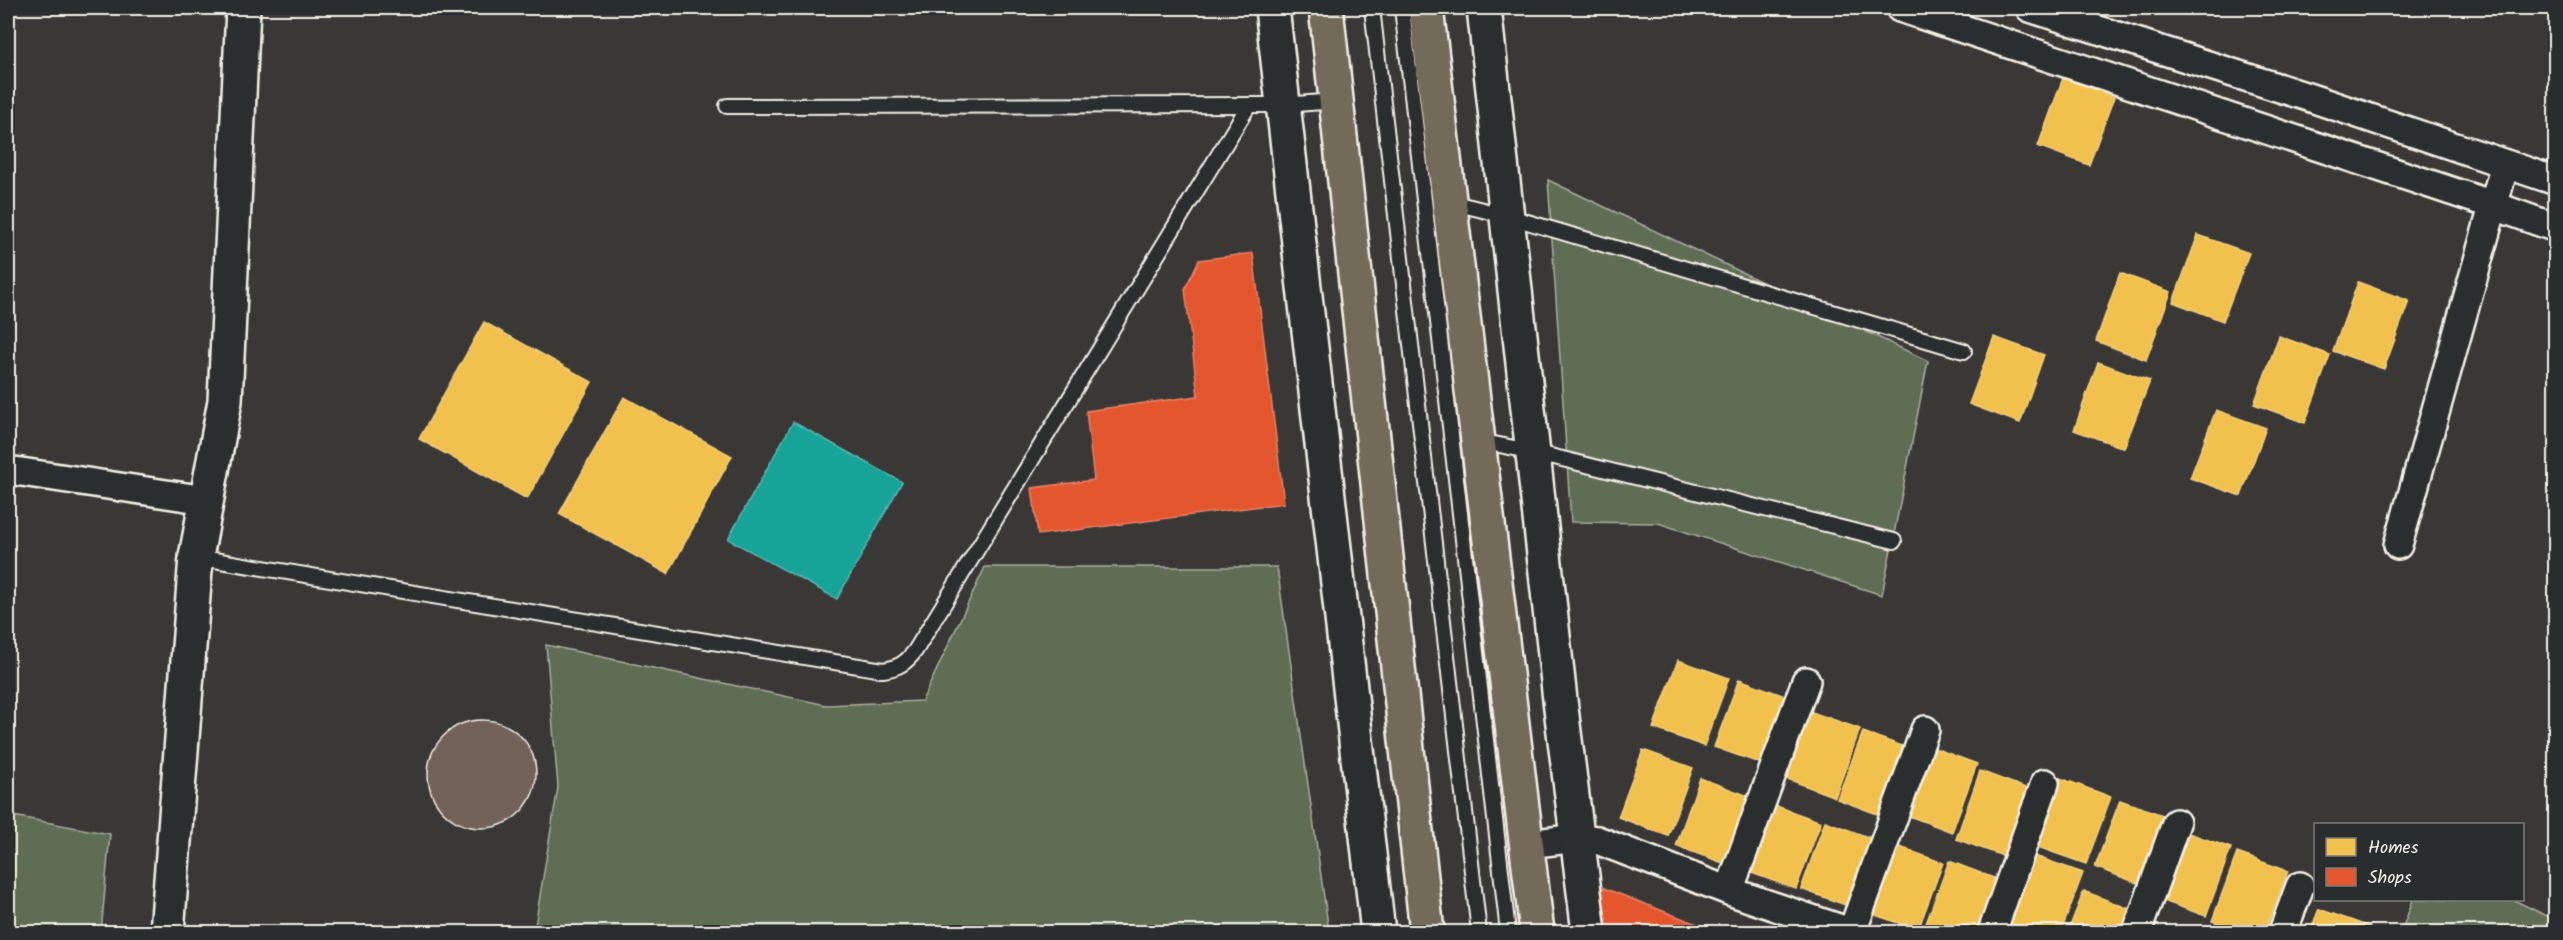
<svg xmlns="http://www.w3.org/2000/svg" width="2563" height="940" font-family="Kalam,sans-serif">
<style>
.green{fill:#616d54;stroke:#aaaf9e;stroke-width:1.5}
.homes{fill:#f2c14e;stroke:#f3cf7c;stroke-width:1.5}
.shops{fill:#e4572e;stroke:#e98566;stroke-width:1.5}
.public{fill:#17a398;stroke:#59bab0;stroke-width:1.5}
.building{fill:#73625a;stroke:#f4f1e8;stroke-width:1.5}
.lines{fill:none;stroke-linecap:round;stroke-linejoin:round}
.lane-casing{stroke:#f4f1e8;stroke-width:18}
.street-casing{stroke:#f4f1e8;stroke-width:32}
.secondary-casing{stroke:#f4f1e8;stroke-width:38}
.primary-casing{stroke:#f4f1e8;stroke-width:38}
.lane{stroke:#2a2d2e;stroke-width:14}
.street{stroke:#2a2d2e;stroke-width:27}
.secondary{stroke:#2a2d2e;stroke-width:33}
.primary{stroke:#736b5a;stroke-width:33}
</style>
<rect width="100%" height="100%" fill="#393837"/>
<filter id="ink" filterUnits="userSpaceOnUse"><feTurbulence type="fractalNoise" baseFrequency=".0167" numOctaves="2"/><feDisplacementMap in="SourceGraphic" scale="12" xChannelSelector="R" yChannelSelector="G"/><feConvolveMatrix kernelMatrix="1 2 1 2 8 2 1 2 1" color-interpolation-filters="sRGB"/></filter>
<g filter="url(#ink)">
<g class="green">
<polygon points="1548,180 1928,361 1882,595 1658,523 1571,522"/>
<polygon points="985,567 1277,567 1329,932 534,932 558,787 546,645 826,705 922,701"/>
<polygon points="8,815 110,834 101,932 8,932"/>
<polygon points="2413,900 2514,900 2555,920 2555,932 2401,932"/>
</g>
<g class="homes">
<polygon points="2063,78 2114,97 2089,165 2038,146"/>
<polygon points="2198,235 2249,253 2223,321 2173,302"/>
<polygon points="2120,273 2171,292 2146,360 2096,341"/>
<polygon points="2358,282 2409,301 2384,369 2333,351"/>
<polygon points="484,322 592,382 527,499 419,439"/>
<polygon points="2279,336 2330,355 2305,423 2254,404"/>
<polygon points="1994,337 2044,355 2020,423 1969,404"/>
<polygon points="2098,362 2150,381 2124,448 2074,430"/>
<polygon points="624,397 732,456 668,574 559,514"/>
<polygon points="2216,410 2266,428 2241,496 2190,478"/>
<polygon points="1678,660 1729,678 1704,746 1653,728"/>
<polygon points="1739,679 1790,698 1765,765 1714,747"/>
<polygon points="1809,711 1860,729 1835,797 1785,778"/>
<polygon points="1863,732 1913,750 1888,818 1837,799"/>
<polygon points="1926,745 1977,764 1952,832 1901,813"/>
<polygon points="1643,750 1693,768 1668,836 1618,817"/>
<polygon points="1980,771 2031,790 2006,857 1956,839"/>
<polygon points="1700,778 1751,797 1726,864 1676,846"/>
<polygon points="2060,778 2111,797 2086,864 2035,846"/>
<polygon points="2120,800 2171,818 2145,886 2095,867"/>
<polygon points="1771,804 1821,822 1796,889 1746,871"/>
<polygon points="1825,821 1876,840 1851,907 1801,889"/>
<polygon points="2180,830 2231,848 2206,916 2155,898"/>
<polygon points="1892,844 1943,863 1918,930 1867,912"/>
<polygon points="2237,853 2288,871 2265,932 2245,932 2212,921"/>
<polygon points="2032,855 2083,873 2061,932 2034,932 2007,923"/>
<polygon points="1949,861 1999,880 1980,932 1933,932 1924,929"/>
<polygon points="2084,891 2137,912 2128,932 2068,931"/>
<polygon points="2319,909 2370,927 2368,932 2310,932"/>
</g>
<g class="shops">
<polygon points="1253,253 1284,503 1038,535 1032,488 1094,480 1086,411 1198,396 1185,289 1199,260"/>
<polygon points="1601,887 1702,926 1699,932 1605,932"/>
</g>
<polygon class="public" points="793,422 902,482 837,599 728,539"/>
<circle class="building" cx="482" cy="774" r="54"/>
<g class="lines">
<defs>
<g id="lane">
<polyline points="1372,8 1479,932"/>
<polyline points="1402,8 1508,932"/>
<polyline points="727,106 1283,105 1336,101"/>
<polyline points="1450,202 1507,216 1964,351"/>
<polyline points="1479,441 1534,452 1894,541"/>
<path d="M196,557L883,670C898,668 906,663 915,651L1249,105"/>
</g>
<g id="street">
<polyline points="1900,8 2481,201 2556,228"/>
<polyline points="2030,8 2314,99 2556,181"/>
<polyline points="8,470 206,500"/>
<polyline points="2398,545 2505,164"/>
<polyline points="1527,844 1578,838 1597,840 1729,891 1850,932"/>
<polyline points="1729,891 1806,681"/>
<polyline points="1852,932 1925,730"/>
<polyline points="1992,932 2045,783"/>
<polyline points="2137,932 2176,823"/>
<polyline points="2283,932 2300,886"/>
</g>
<g id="secondary">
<polyline points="1272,8 1378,932"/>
<polyline points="1484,8 1560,700 1589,932"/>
<polyline points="167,932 196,557 225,401 243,8"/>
</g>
<g id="primary">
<polyline points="1326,8 1427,932"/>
<polyline points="1426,8 1537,932"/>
</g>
</defs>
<use href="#lane" class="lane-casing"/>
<use href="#street" class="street-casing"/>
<use href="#secondary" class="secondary-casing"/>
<use href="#primary" class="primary-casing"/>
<use href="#lane" class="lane"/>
<use href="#street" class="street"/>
<use href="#secondary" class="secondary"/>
<use href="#primary" class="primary"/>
</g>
</g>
<rect width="2563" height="940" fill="none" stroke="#2a2d2e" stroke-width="30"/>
<rect x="15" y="15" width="2533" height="910" fill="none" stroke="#f4f1e8" stroke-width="2" filter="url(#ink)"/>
<rect x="2314" y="823" width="210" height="78" fill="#2a2d2e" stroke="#7b7b78" stroke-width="1.5"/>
<rect x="2326" y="838" width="30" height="18" fill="#f2c14e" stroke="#7b7b78" stroke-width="1.5"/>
<text x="2368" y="853" font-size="18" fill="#f4f1e8">Homes</text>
<rect x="2326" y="868" width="30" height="18" fill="#e4572e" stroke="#7b7b78" stroke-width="1.5"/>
<text x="2368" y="883" font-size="18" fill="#f4f1e8">Shops</text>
</svg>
